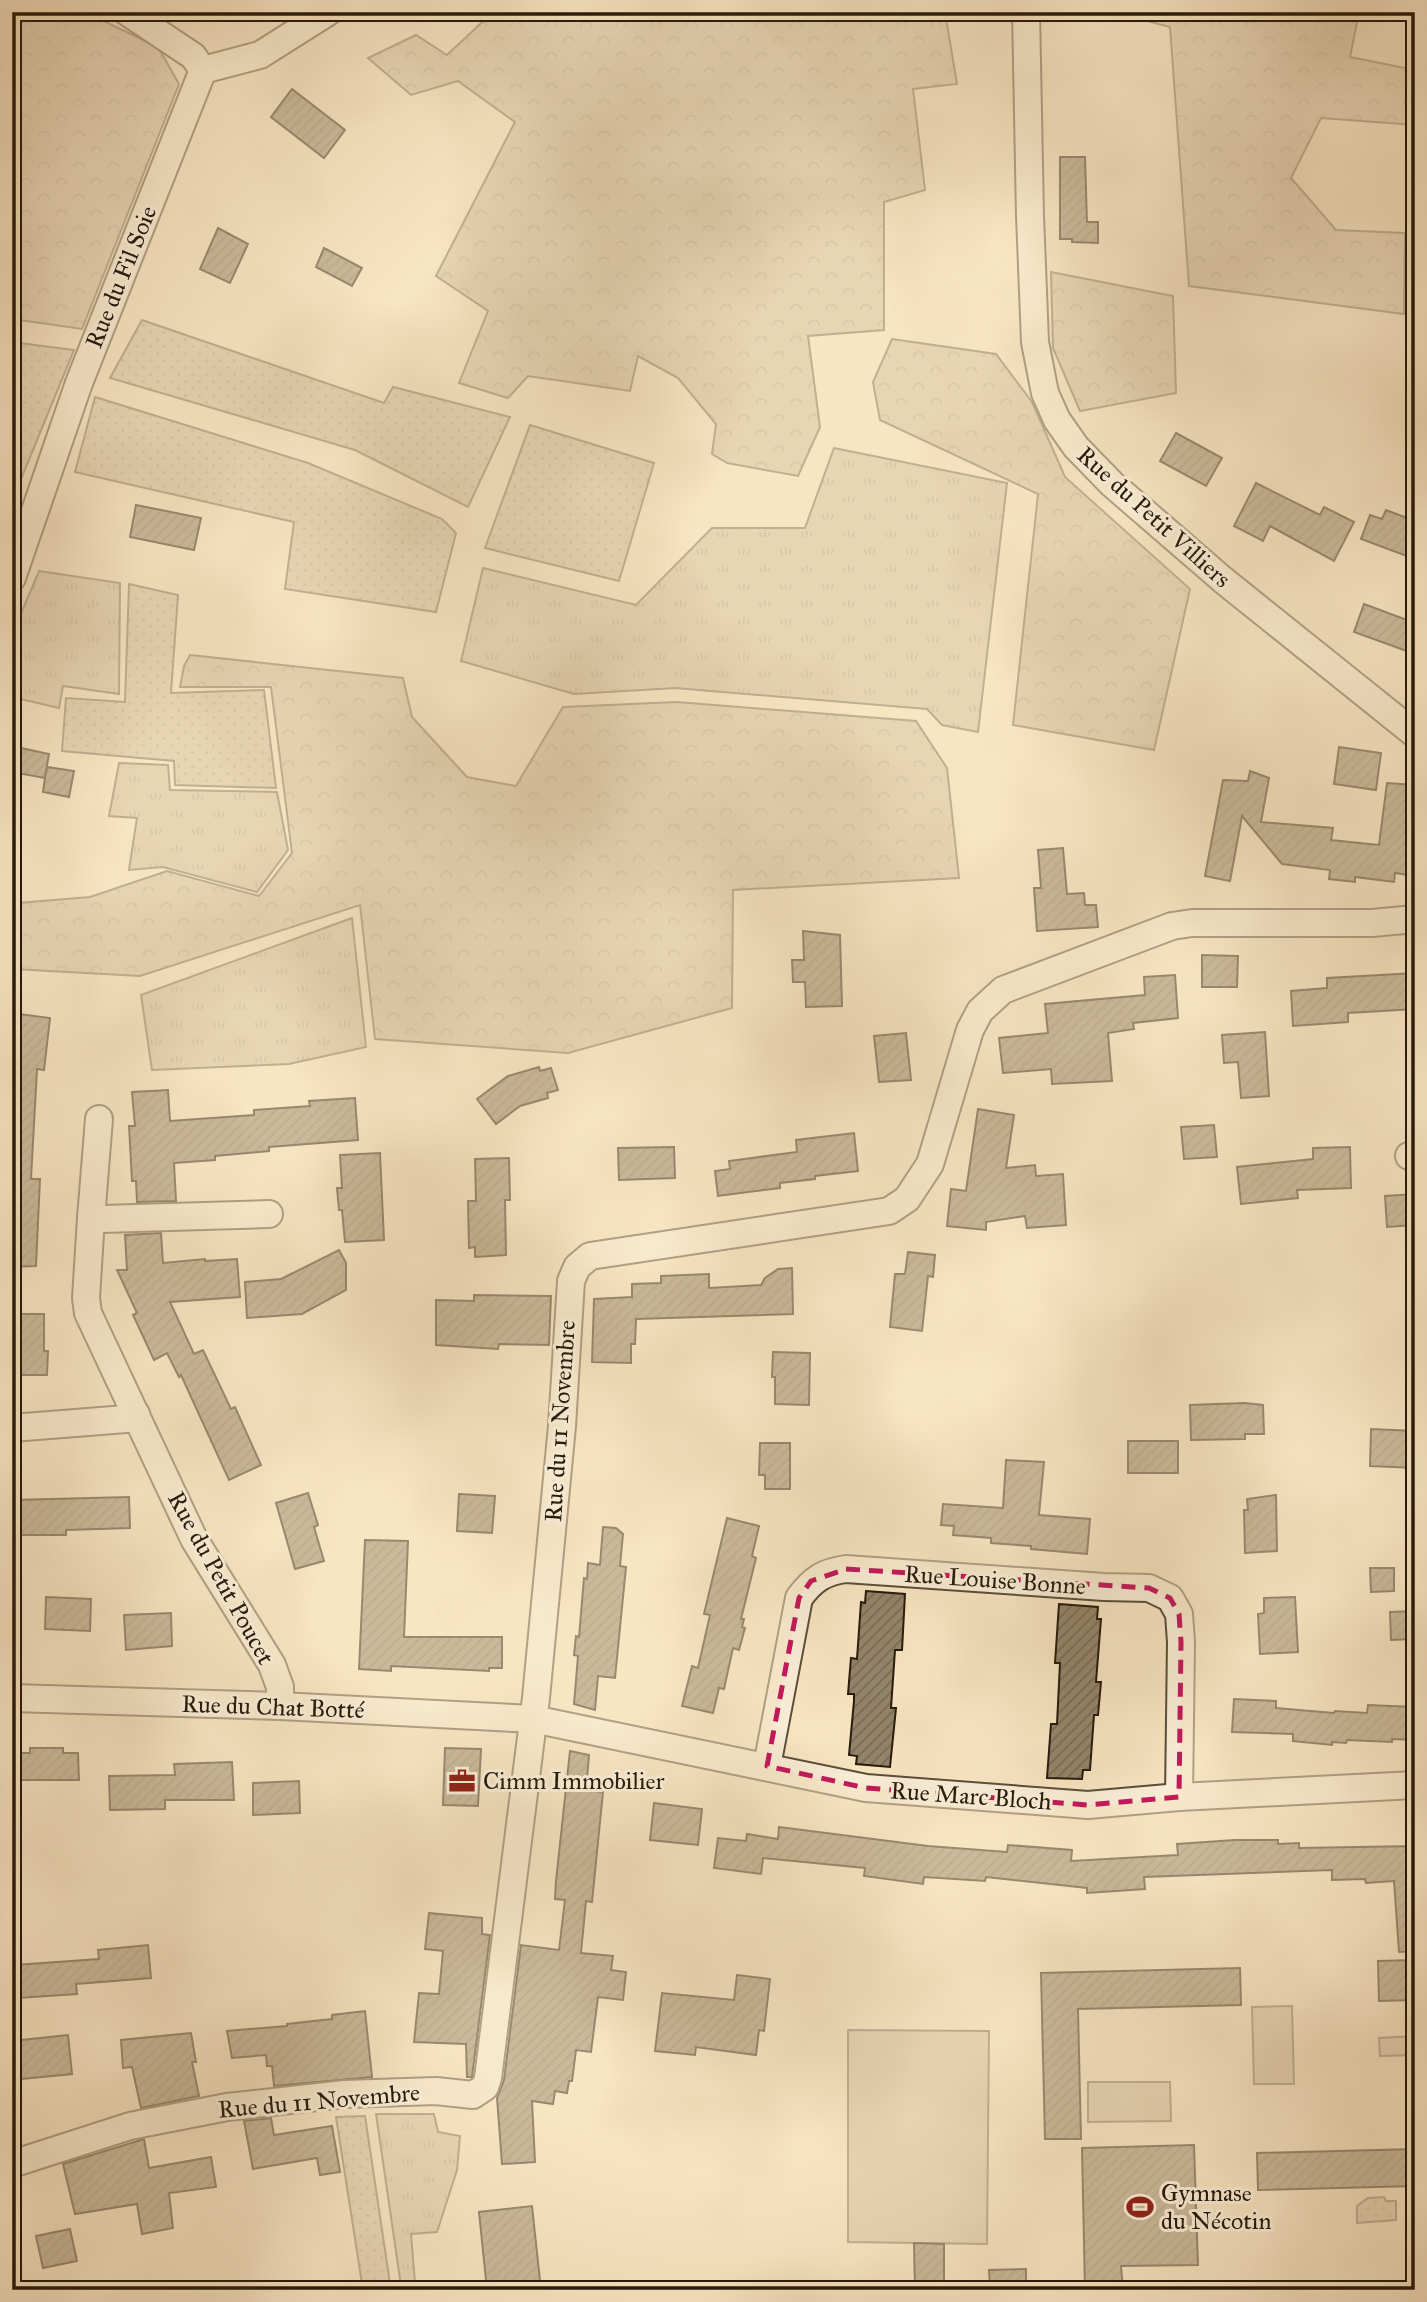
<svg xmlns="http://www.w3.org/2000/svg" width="1427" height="2302" font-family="'IM FELL Great Primer',serif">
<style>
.grass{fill:url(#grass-tufts);stroke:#7e6e57;stroke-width:2}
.forest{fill:url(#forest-crowns);stroke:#7e6e57;stroke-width:2}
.park{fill:url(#park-dots);stroke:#7e6e57;stroke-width:2}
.pitch{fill:#d4c2a3;stroke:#7e6e57;stroke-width:2}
.building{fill:url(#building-hatch);stroke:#271a0b;stroke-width:2}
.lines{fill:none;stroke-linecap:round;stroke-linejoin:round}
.minor-casing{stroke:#5b4d39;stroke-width:30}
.minor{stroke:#faeed7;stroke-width:26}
.marked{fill:none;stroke:#c2185b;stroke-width:5;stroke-dasharray:14 9;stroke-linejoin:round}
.labels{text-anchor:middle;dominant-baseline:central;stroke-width:6;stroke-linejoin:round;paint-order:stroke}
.street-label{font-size:24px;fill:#271a0b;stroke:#faeed7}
.poi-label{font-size:24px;fill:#271a0b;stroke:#faeed7;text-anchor:start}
</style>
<defs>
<pattern id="grass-tufts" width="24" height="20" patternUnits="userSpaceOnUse" patternTransform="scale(1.75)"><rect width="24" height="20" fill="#d4c2a3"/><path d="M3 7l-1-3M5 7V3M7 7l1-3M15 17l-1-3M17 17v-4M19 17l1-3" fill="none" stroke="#b6a68b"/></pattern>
<pattern id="forest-crowns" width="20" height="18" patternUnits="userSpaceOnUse" patternTransform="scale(1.75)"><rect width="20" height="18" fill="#d4c2a3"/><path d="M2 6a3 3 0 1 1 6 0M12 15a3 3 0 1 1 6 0" fill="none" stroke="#b6a68b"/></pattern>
<pattern id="park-dots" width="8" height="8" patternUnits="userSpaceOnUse" patternTransform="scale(1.75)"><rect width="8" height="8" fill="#d4c2a3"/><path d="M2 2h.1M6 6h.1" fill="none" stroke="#b6a68b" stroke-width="1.8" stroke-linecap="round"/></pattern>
<pattern id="building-hatch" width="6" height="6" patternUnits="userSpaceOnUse" patternTransform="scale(1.75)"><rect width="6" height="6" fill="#94846a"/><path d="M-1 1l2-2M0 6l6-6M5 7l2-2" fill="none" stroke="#796b55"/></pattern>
</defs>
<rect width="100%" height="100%" fill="#f8e5c2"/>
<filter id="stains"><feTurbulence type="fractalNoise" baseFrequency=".00286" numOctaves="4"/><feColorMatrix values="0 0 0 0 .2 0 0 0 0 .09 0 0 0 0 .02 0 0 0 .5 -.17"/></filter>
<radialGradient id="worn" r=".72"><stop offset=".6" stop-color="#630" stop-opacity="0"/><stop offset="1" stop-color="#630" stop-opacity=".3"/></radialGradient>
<g class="grass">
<polygon points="834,448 1007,483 978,732 942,725 927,709 675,688 574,694 461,661 483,568 636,605 712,528 805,528"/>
<polygon points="39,571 120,583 119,694 63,686 59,708 12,697 12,635"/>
<polygon points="119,763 168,765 170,790 277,792 288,850 257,892 163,867 129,870 137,818 109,816"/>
<polygon points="352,918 366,1047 289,1064 152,1070 141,995"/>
<polygon points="376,2114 434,2114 438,2132 460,2136 457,2170 437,2232 411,2234 415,2283 401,2286"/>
</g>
<g class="forest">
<polygon points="12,12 85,12 158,47 179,84 82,329 12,319"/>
<polygon points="493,12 945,12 957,84 913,89 925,190 884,202 884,330 808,336 820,427 798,476 727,463 712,454 716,424 678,378 638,356 630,391 528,376 508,398 459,383 488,311 436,276 515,122 458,81 411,95 368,58 416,35 447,55"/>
<polygon points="1113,12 1359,12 1350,57 1415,70 1415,125 1321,118 1291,178 1336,230 1405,233 1404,314 1189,286 1170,27"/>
<polygon points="1051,272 1173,296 1176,393 1080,411 1053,348"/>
<polygon points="892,339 996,354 1032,402 1065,477 1190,589 1154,750 1013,725 1038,494 880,420 873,382"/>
<polygon points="190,655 403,678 412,717 467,777 516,786 563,707 677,702 916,721 947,768 959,878 733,890 732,1008 568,1053 375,1039 360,905 140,976 13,969 18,903 90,897 167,871 259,896 292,853 271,687 180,687 184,666"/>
</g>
<g class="park">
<polygon points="142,320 384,403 393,387 510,417 468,507 355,450 110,378"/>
<polygon points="12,342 74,350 19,484 12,482"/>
<polygon points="95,397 308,463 442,519 456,533 436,612 285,589 294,522 75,472"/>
<polygon points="530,425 654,463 619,581 485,548"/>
<polygon points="129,584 178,595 171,693 264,690 276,788 175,785 174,761 62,751 66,698 125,702"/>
<polygon points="365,2116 391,2290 363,2290 336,2117"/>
<polygon points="1384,2197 1386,2201 1396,2201 1396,2220 1357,2223 1357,2206 1368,2198"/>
</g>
<g class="pitch">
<polygon points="1292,2006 1294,2084 1254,2084 1252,2007"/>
<polygon points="848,2030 989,2031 987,2244 848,2242"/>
<polygon points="1415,2036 1415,2055 1380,2056 1379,2038"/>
<polygon points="1088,2082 1170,2082 1171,2121 1088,2122"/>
</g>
<g class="building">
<polygon points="292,89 345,130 324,158 271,117"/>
<polygon points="1060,157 1085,157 1087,222 1098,222 1098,243 1072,242 1072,239 1060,239"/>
<polygon points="218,228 248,244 230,283 200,269"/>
<polygon points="324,248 362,268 352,286 316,267"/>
<polygon points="1176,433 1222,458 1206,486 1160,461"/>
<polygon points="1256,483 1320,515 1324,507 1354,522 1334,561 1270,526 1263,541 1234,526"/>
<polygon points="136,505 201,518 194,550 130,537"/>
<polygon points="1386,510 1415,521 1415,559 1361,539 1370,515 1382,519"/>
<polygon points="1364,604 1415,623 1415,654 1354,632"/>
<polygon points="12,746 49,754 45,777 47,767 74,771 69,797 43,792 45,778 12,772"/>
<polygon points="1339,747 1381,753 1376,790 1334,784"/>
<polygon points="1250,771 1269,778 1261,822 1333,828 1331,840 1379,845 1387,783 1415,785 1415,876 1395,873 1394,882 1355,877 1355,882 1329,879 1330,870 1282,864 1242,816 1230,881 1205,876 1223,780 1248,781"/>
<polygon points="1063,848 1067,894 1084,893 1085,905 1096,905 1098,927 1037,931 1034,888 1041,888 1038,850"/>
<polygon points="803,931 840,935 842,1006 806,1007 805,982 793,982 792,960 804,960"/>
<polygon points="1202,955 1238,956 1237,987 1202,987"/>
<polygon points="1415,973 1415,1009 1348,1013 1348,1022 1293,1026 1291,991 1327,988 1327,978"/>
<polygon points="1175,975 1178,1018 1133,1023 1134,1029 1108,1033 1112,1081 1052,1084 1051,1069 1003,1073 999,1038 1048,1033 1045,1004 1145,995 1144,977"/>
<polygon points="19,1014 50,1018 44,1070 37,1069 31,1179 40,1179 36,1266 12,1267 12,1070"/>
<polygon points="1265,1032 1269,1096 1241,1098 1238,1062 1224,1063 1222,1035"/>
<polygon points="906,1033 911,1080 879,1082 874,1036"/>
<polygon points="539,1067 540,1071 551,1068 558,1090 547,1093 548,1098 520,1106 496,1124 477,1099 508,1076"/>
<polygon points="168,1090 170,1121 254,1115 254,1110 310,1106 309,1101 355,1098 358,1140 269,1147 269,1151 215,1156 215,1160 174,1163 176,1201 137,1202 136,1181 132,1181 129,1126 135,1126 132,1092"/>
<polygon points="978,1109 1014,1115 1006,1168 1035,1165 1036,1176 1063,1174 1066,1225 1027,1228 1025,1216 986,1222 986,1230 947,1226 951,1189 966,1191"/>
<polygon points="1214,1125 1217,1157 1184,1159 1181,1127"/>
<polygon points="854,1133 858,1171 815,1176 815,1179 780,1183 780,1188 718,1196 715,1171 730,1169 729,1161 797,1152 796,1140"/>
<polygon points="674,1147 675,1178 619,1180 618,1148"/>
<polygon points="1350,1147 1351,1188 1297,1190 1298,1198 1241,1204 1237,1167 1313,1159 1313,1148"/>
<polygon points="380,1153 384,1240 345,1242 342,1210 339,1210 337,1188 342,1188 340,1155"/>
<polygon points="509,1158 510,1200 505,1200 506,1255 475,1257 475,1247 469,1248 468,1201 476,1201 475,1159"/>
<polygon points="1415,1194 1415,1225 1387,1227 1385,1196"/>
<polygon points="161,1233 163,1263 205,1259 205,1261 237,1259 240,1297 170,1302 194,1354 203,1350 231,1409 235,1407 261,1465 229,1480 181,1375 179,1377 167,1353 154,1360 133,1315 137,1313 117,1270 127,1270 125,1235"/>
<polygon points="339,1250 346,1263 346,1290 302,1314 247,1318 245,1282 281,1279"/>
<polygon points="908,1252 935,1255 933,1277 928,1276 922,1331 890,1327 895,1274 905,1274"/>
<polygon points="792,1268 793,1314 636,1319 635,1344 631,1344 631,1363 592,1362 594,1299 632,1297 632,1284 661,1283 661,1276 709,1274 709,1288 761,1285 765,1278 778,1269"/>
<polygon points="474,1295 551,1296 549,1345 499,1344 498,1349 436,1345 436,1300 474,1301"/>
<polygon points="12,1314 44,1314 44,1351 48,1351 47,1375 12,1375"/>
<polygon points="773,1352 810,1353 809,1405 775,1404 775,1377 772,1377"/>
<polygon points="1245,1403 1263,1405 1264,1434 1245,1434 1245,1439 1191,1440 1190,1405"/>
<polygon points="1371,1429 1415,1431 1415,1468 1370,1466"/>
<rect x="1128" y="1441" width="50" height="32"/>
<polygon points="760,1443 790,1443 790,1489 765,1489 765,1475 759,1475"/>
<polygon points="1006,1460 1044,1462 1039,1515 1090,1519 1087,1554 1031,1549 1031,1546 991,1543 991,1538 953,1535 954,1526 941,1525 943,1504 1003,1508"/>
<polygon points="308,1493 318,1525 314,1527 324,1561 295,1569 276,1503"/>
<polygon points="459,1494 495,1496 492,1533 457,1531"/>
<polygon points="1276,1495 1277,1551 1245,1553 1244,1510 1248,1510 1247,1499"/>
<polygon points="129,1497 130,1528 66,1530 66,1535 12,1535 12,1500"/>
<polygon points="727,1518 759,1526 752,1556 756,1558 741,1619 744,1619 742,1627 745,1628 739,1650 733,1648 724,1689 719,1688 713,1713 682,1706 692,1666 698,1668 710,1615 704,1614"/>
<polygon points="603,1527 616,1528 623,1534 620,1566 626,1567 615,1678 598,1676 595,1710 574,1704 578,1656 574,1655 576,1636 579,1637 584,1578 587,1579 588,1563 600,1565"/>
<polygon points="365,1540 408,1541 404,1637 502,1637 502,1668 489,1668 489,1671 391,1666 391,1671 359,1669"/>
<polygon points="1370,1568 1394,1568 1394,1591 1371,1592"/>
<polygon points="866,1591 905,1594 902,1650 895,1650 891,1708 896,1708 890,1767 856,1764 857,1756 849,1755 854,1701 854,1694 848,1694 851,1658 857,1659 861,1602 865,1603"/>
<polygon points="46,1597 91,1599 90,1631 45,1629"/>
<polygon points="1295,1597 1298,1652 1260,1654 1258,1614 1264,1613 1264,1598"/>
<polygon points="1059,1604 1098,1607 1097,1619 1101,1619 1096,1682 1101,1682 1098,1715 1094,1715 1090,1770 1083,1770 1082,1779 1047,1778 1051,1724 1057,1724 1060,1663 1055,1663"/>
<polygon points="1415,1611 1415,1639 1391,1640 1390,1612"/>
<polygon points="171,1613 172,1646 126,1650 124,1615"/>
<polygon points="1234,1699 1276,1701 1276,1708 1334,1713 1335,1711 1367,1713 1368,1705 1415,1707 1415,1740 1392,1739 1392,1742 1347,1740 1346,1743 1332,1742 1332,1745 1293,1741 1293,1734 1232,1732"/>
<polygon points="30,1748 63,1748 63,1753 78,1753 79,1780 18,1780 18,1753 30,1753"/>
<polygon points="445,1748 481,1749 478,1806 443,1805"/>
<polygon points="570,1751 589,1755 586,1790 603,1792 592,1902 586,1901 581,1953 613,1956 611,1970 626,1972 623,2000 598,1997 591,2052 576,2050 572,2081 569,2081 567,2093 555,2091 553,2104 532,2101 535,2162 502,2164 497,2098 504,2080 521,1945 559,1950 565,1900 555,1899 556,1881"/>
<polygon points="232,1762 234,1800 165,1800 165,1809 110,1810 109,1776 175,1775 174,1764"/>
<polygon points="299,1781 300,1813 253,1815 253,1783"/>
<polygon points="654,1803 702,1809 698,1845 650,1840"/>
<polygon points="779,1827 928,1846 1007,1852 1008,1845 1072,1850 1071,1861 1178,1855 1177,1844 1235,1840 1278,1840 1278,1844 1299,1843 1299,1848 1415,1846 1415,1951 1399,1952 1394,1881 1366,1883 1365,1879 1332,1880 1332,1870 1144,1877 1145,1889 1087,1893 1087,1888 986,1877 985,1881 924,1877 923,1884 864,1876 865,1868 763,1858 761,1874 714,1868 718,1838 746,1841 747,1834 778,1839"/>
<polygon points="429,1913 482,1918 482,1934 490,1935 472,2077 467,2077 466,2044 414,2042 419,1993 439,1994 443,1951 425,1949"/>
<polygon points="148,1945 151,1978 76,1984 77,1994 18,1998 15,1965 99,1959 98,1950"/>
<polygon points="1415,1960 1415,2000 1379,2001 1378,1961"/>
<polygon points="1240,1968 1241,2005 1078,2009 1081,2139 1045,2139 1041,1973"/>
<polygon points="737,1975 770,1979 764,2031 759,2030 756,2055 696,2047 695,2055 655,2051 662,1993 734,2000"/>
<polygon points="365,2011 372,2077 274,2086 272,2066 267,2066 266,2055 232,2058 227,2031 287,2026 287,2024 332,2019 332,2015"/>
<polygon points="191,2033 196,2062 192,2062 199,2096 141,2108 132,2067 123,2068 121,2040"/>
<polygon points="68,2035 72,2074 12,2080 12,2041"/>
<polygon points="271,2118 274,2135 332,2126 340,2172 320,2175 317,2158 253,2169 244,2121"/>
<polygon points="144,2139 149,2168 211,2157 216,2187 169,2193 173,2228 142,2234 137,2204 75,2214 63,2164"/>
<polygon points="1194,2145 1198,2265 1121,2266 1123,2290 1085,2290 1082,2148"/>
<polygon points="1415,2149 1415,2186 1258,2190 1257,2153"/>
<polygon points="532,2206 541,2290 487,2290 479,2212"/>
<polygon points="70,2229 77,2261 43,2268 36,2236"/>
<polygon points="914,2243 944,2244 944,2290 915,2290"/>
<polygon points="1026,2269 1026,2290 990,2290 989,2270"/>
</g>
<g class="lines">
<defs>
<g id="minor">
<polyline points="1026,12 1030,216 1035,342 1045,393 1057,420 1076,447 1112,484 1223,580 1415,734"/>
<polyline points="203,70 260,55 328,12"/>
<polyline points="12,578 79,383 203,70 193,56 127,12"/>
<polyline points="99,1119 91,1218 86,1298 88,1313 194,1539 272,1665 280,1687 280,1706"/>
<polyline points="1409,1156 1415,1153"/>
<polyline points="91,1218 102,1219 269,1214"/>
<polyline points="12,1428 126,1419 136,1414"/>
<polyline points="12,1698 280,1706 533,1719 866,1788 1088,1805 1179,1797 1415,1785"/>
<path d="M767,1766L799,1598C813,1579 824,1572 846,1569L1104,1587L1149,1588L1170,1598L1179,1614L1181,1642L1179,1797"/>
<polyline points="12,2164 130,2126 227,2107 345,2094 436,2091 473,2095 485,2087 488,2078 536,1698 562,1426 571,1281 577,1267 590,1256 889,1211 907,1199 930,1164 970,1030 980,1011 1003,990 1172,926 1192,923 1372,923 1415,919"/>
</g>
</defs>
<use href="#minor" class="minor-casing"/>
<use href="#minor" class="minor"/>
</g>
<path d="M0 0H1427V2302H0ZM846,1569L1149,1588L1170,1598L1179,1614L1181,1642L1179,1797L1088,1805L866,1788L767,1766L799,1598L811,1581Z" fill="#f8e5c2" fill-opacity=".55" fill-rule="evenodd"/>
<path class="marked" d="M846,1569L1149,1588L1170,1598L1179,1614L1181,1642L1179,1797L1088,1805L866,1788L767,1766L799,1598L811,1581Z"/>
<defs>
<symbol id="office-bare" viewBox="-9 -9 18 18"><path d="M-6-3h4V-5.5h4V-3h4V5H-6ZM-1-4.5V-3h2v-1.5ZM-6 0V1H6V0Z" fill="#8f2418" stroke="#faeed7" stroke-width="2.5" paint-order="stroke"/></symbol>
<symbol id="stadium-bare" viewBox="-9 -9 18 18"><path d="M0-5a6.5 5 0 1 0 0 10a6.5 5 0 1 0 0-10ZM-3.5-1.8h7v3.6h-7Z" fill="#8f2418" stroke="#faeed7" stroke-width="2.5" paint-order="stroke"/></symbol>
</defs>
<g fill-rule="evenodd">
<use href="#office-bare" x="443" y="1762" width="38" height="38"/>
<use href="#stadium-bare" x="1121" y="2188" width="38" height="38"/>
</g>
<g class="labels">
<g class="street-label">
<text transform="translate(121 277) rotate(-68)">Rue du Fil Soie</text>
<text transform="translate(1154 517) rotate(42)">Rue du Petit Villiers</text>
<text transform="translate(560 1421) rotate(-86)">Rue du 11 Novembre</text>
<text transform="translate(221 1578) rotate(61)">Rue du Petit Poucet</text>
<text transform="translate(995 1580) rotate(4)">Rue Louise Bonne</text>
<text transform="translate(273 1707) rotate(2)">Rue du Chat Botté</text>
<text transform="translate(971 1796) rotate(4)">Rue Marc Bloch</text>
<text transform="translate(319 2101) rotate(-5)">Rue du 11 Novembre</text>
</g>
<g class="poi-label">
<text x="483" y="1781">Cimm Immobilier</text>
<text x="1161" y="2193">Gymnase<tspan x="1161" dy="28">du Nécotin</tspan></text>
</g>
</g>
<rect width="1427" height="2302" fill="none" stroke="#f8e5c2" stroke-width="42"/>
<rect x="14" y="14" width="1399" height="2274" fill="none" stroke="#271a0b" stroke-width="3.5"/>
<rect x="21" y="21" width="1385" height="2260" fill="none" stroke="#271a0b" stroke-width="2"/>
<rect width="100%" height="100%" filter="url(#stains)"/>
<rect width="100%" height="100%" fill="url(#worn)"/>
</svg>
